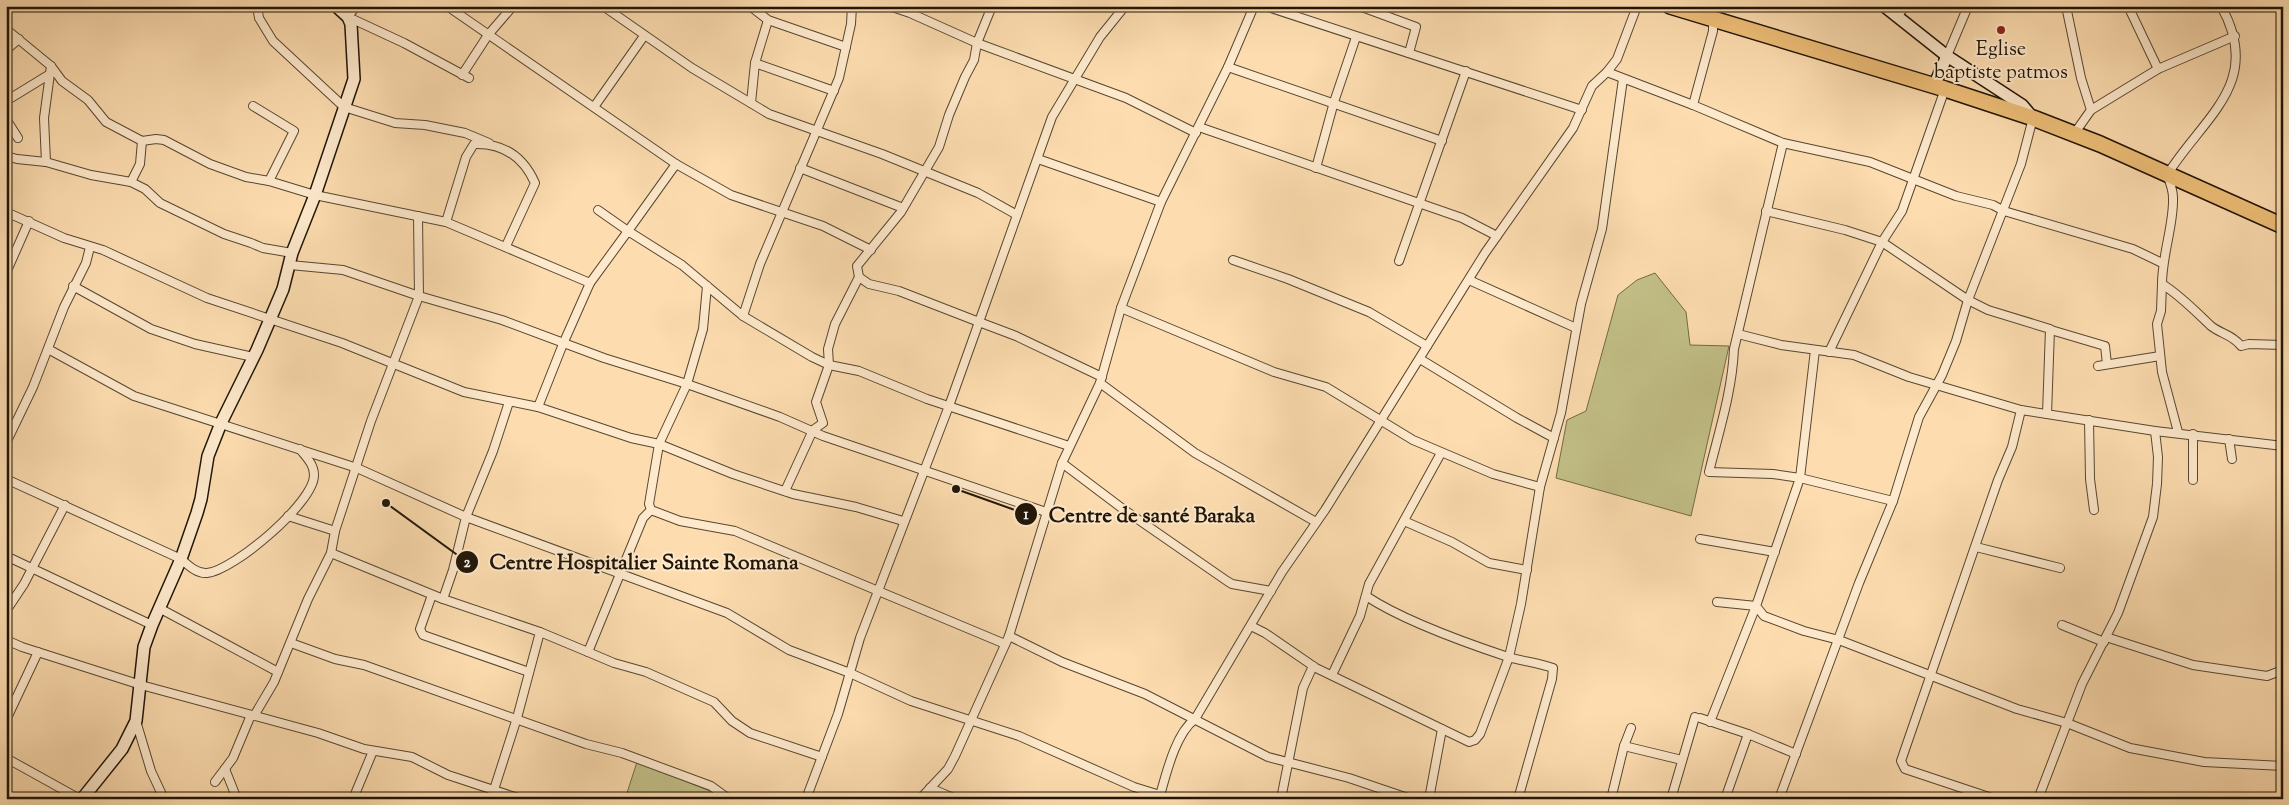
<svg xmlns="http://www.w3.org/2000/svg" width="2289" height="805" font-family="'Sorts Mill Goudy',serif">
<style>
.green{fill:#c3c088;stroke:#716a48}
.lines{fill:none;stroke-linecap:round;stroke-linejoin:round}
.street-casing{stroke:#564731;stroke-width:10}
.secondary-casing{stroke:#1f1507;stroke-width:14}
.highway-casing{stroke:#1f1507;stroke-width:18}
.street{stroke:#fee9cc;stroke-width:8}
.secondary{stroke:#fee9cc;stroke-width:11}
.highway{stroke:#eebe78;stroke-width:15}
.poi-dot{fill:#8f2418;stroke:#fee9cc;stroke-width:2}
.labels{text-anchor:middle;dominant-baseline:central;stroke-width:4;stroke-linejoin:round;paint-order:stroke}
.poi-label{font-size:20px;fill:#1f1507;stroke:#fee9cc}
.leader{fill:none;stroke:#1f1507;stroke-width:2}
.callout-dot{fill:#1f1507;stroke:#fee9cc;stroke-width:2}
.mark-label{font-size:15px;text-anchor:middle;font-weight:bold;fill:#fff}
.callout-label{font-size:21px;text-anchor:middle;font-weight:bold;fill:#1f1507;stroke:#fee9cc;stroke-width:4;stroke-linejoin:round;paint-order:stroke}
</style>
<rect width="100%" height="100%" fill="#fdddb0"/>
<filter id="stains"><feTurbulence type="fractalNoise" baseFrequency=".004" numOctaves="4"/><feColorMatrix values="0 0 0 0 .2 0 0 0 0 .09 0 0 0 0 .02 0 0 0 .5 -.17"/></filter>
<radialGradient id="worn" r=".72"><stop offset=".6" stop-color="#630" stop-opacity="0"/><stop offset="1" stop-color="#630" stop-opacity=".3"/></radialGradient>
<g class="green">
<polygon points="1655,273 1686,312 1690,345 1729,346 1691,516 1556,478 1567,420 1586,411 1618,295 1637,280"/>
<polygon points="637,762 718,794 724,799 625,799"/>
</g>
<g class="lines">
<defs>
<g id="street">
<polyline points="257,6 259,18 273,41 344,107 395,123 425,125 465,133 489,143"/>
<polyline points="356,6 348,17 404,43 469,78"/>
<polyline points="447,6 676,164 731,195 823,226 871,250"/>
<polyline points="603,6 692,68 769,114 882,154 978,193 1017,215"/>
<polyline points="750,6 768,20 846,47"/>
<polyline points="889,6 910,13 977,43 1126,98 1196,133"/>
<polyline points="992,6 977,43 974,60 965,77 949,115 939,147 901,212 857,266 859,277 869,284 899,291 979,322 1052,117 1100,37 1125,6"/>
<polyline points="1265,6 1582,110"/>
<polyline points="1359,6 1416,27 1409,53"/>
<polyline points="2066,6 2081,78 2091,110 2074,134"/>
<polyline points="2128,6 2158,69"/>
<path d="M2221,6C2264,83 2204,116 2167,175C2170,182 2173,190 2173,198C2174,224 2162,255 2162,284C2181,296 2195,311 2211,326C2221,334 2233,335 2241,346L2249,344L2283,345"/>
<polyline points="1897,17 1905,6"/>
<polyline points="6,29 51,66 62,81 88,100 106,122 142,141 156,139 164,140 210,164 246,177 269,181 315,195 446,222 590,283"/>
<polyline points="6,50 19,39"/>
<polyline points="1947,56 1968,6"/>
<polyline points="755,63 768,20"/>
<polyline points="51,66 44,118 46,162 91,175 131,182 145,189 160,203 224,234 251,243 263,248 292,253"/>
<polyline points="1228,67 1442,141"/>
<path d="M1607,72L1693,105L1783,143L1734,349C1732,392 1719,431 1709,472L1773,474L1800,478L1756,606L1764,616L1804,631L1839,640L2017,709L2067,723L2130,748L2204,762L2283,766"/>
<polyline points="462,75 488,35 513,6"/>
<polyline points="6,101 50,74"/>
<polyline points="751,103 755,63 834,91"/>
<polyline points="1693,105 1713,31 1713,19"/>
<polyline points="253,106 294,131 269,181"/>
<polyline points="594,107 644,36"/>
<polyline points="2091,110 2158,69 2235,36"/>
<polyline points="6,119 18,138"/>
<polyline points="1199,127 1462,218 1497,236"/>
<polyline points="1783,143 1870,162 1956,196 1993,205 2004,211 2133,249 2162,263"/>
<polyline points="6,156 17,159 46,162"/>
<polyline points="1038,159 1161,202"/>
<polyline points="800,168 903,208"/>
<polyline points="1316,168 1334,102 1356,37"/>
<polyline points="131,182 140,164 142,141"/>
<polyline points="598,210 628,231 676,164"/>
<polyline points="1766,211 1845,230 1882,242 1968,300 1988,310 2050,329 2047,414"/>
<polyline points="6,212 64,238 103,250 207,298 342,343 464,392 538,407 631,438 659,444 733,474 793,494 856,507 903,521"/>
<path d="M446,222L466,157L474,144C503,143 523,156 535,183L506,246"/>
<polyline points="1233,260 1288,279 1369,312 1427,346"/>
<polyline points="1399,261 1466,71"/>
<polyline points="290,265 343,270 419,296 502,320 604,358 687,384 703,329 707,286"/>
<polyline points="6,273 29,221"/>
<polyline points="1469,280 1576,328"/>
<polyline points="2162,284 2161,311 2157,324 2162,372 2178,432"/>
<polyline points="73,286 151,329 195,344 253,357"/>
<polyline points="1121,308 1274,372 1326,387 1413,440 1493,474 1540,487"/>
<polyline points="743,316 760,264 839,78 851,24 852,6"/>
<polyline points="2051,330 2105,346 2107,364"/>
<polyline points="1738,334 1781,345 1854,355 1909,377 2021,410 2155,431 2283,446"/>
<polyline points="48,349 134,396 357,468 466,517 727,613 789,650 850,673 911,701 1019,736 1134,787 1160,795"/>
<polyline points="1815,350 1800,478 1893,501"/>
<polyline points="1829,352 1882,242 1902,211 1945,89"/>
<polyline points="1420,359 1517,418 1554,438"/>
<polyline points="2098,366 2160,356"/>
<polyline points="1100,383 1195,453 1316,522"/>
<polyline points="538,407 563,344 590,283 628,231 682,265 743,316 812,357 829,365 859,371 927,399 1069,446"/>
<polyline points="2089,420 2090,479 2094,510"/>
<polyline points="2193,434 2193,480"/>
<polyline points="2229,439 2232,459"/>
<polyline points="6,443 33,387 64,307 86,263 90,247"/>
<polyline points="1062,463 1123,509 1227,581 1232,584 1271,591"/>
<path d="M6,479L181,559C188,565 197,574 207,573C233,571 315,502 314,475C314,464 306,457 300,449"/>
<polyline points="785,491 813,430 823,423 816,402 829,365 828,349 835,324 859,277"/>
<polyline points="288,516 335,531"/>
<polyline points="1404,521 1452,542 1489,563 1527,570"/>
<polyline points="1700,539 1775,552"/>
<polyline points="1976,547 2060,568"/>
<polyline points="331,553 443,599 540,632"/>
<polyline points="6,556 152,625"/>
<polyline points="432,595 420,629 423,635 529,672"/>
<path d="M1366,596C1402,620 1466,643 1508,657C1522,661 1538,663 1553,668L1552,679L1518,799"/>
<polyline points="443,599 453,570 466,517 493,451 509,402"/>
<polyline points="159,608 278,672"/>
<polyline points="6,611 24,584 65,505"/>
<polyline points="2062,625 2104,642"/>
<polyline points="1251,626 1265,633 1316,668 1469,742 1475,740 1480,734 1509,657 1521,604 1540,487 1561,413 1581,304 1602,229 1623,79"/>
<polyline points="1009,636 1062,662 1145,694 1268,757 1349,778 1411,799"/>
<polyline points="2106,637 2193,665 2267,676 2283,670"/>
<polyline points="6,640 22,647 141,685 318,733 364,749 412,757 448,775 521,799"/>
<polyline points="291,643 335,659 364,665 586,744 622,753 711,786 729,799"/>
<polyline points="1005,644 735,531 680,521 651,510 649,504 659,444 687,384 780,417 823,436 1046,512"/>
<polyline points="588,652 614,663 646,672 714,702 732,721 750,733 822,757"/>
<polyline points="1332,675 1360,616 1369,584 1441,453"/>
<polyline points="254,716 274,682 308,599 331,553 335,531 371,421 419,296 418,216"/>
<polyline points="1700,718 1748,734 1796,754"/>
<polyline points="6,720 38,652"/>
<polyline points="136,721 151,771 164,799"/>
<polyline points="1710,722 1756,606 1717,602"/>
<polyline points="1624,746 1682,760"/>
<polyline points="6,758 80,799"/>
<polyline points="225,769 237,799"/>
<polyline points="215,782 233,758 251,715"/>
<polyline points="930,788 956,799"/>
<polyline points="353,799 373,751"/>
<polyline points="491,799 517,718 540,632 588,652 643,518 651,510"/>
<polyline points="806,799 838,714 860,638 949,406 979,322 1016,336 1102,377"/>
<polyline points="920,799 948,769 955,756 1009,636 1062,463 1100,383 1121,308 1161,202 1228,67 1254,6"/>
<path d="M1159,799C1166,775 1175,734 1195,719L1282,572L1325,510L1485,253L1573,128L1592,86L1607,72L1617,59L1637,6"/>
<polyline points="1281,799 1303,688 1313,666"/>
<polyline points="1429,799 1442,729"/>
<polyline points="1611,799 1624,746 1631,728"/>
<polyline points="1671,799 1695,717"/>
<polyline points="1725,799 1748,734"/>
<polyline points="1779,799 1859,583 1893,501 1919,417 1942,375 1956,341 1968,300 2021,164 2033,118"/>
<polyline points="1995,799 1905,769 1901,761 1998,480 2012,447 2021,410"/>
<polyline points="2038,799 2082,684 2118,613 2153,517 2157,484 2158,457 2155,431"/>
<polyline points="2281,799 2283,789"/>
</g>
<g id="secondary">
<polyline points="1884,6 1947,56 2022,105 2033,118"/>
<polyline points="1934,86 1947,56"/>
<polyline points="82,799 122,749 136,721 144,647 152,625 181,559 197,513 201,499 208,456 221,423 257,350 283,289 292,253 315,195 354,79 351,24 348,17 336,6"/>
</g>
<polyline id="highway" points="1670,6 1945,89 2033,118 2100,144 2283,226"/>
</defs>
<use href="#street" class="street-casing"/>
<use href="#secondary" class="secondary-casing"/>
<use href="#highway" class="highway-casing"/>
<use href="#street" class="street"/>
<use href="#secondary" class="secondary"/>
<use href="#highway" class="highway"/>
</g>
<circle class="poi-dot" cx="2001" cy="30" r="5"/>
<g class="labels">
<g class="poi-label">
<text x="2001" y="50">Eglise<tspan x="2001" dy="23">baptiste patmos</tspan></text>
</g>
</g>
<path class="leader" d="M956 489L1026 514M386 503L467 562"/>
<g class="callout-dot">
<circle cx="956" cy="489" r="5"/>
<circle cx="386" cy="503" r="5"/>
<circle cx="1026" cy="514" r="12"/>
<circle cx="467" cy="562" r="12"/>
</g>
<g class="mark-label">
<text x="1026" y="519">1</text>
<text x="467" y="567">2</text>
</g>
<g class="callout-label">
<text x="1152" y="522">Centre de santé Baraka</text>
<text x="644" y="569">Centre Hospitalier Sainte Romana</text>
</g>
<rect width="2289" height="805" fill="none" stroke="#fdddb0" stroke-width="25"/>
<rect x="8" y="8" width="2274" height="790" fill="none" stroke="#1f1507" stroke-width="2.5"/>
<rect x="12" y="12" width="2264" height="780" fill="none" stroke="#1f1507"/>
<rect width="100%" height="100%" filter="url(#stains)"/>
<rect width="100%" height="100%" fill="url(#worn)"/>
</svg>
